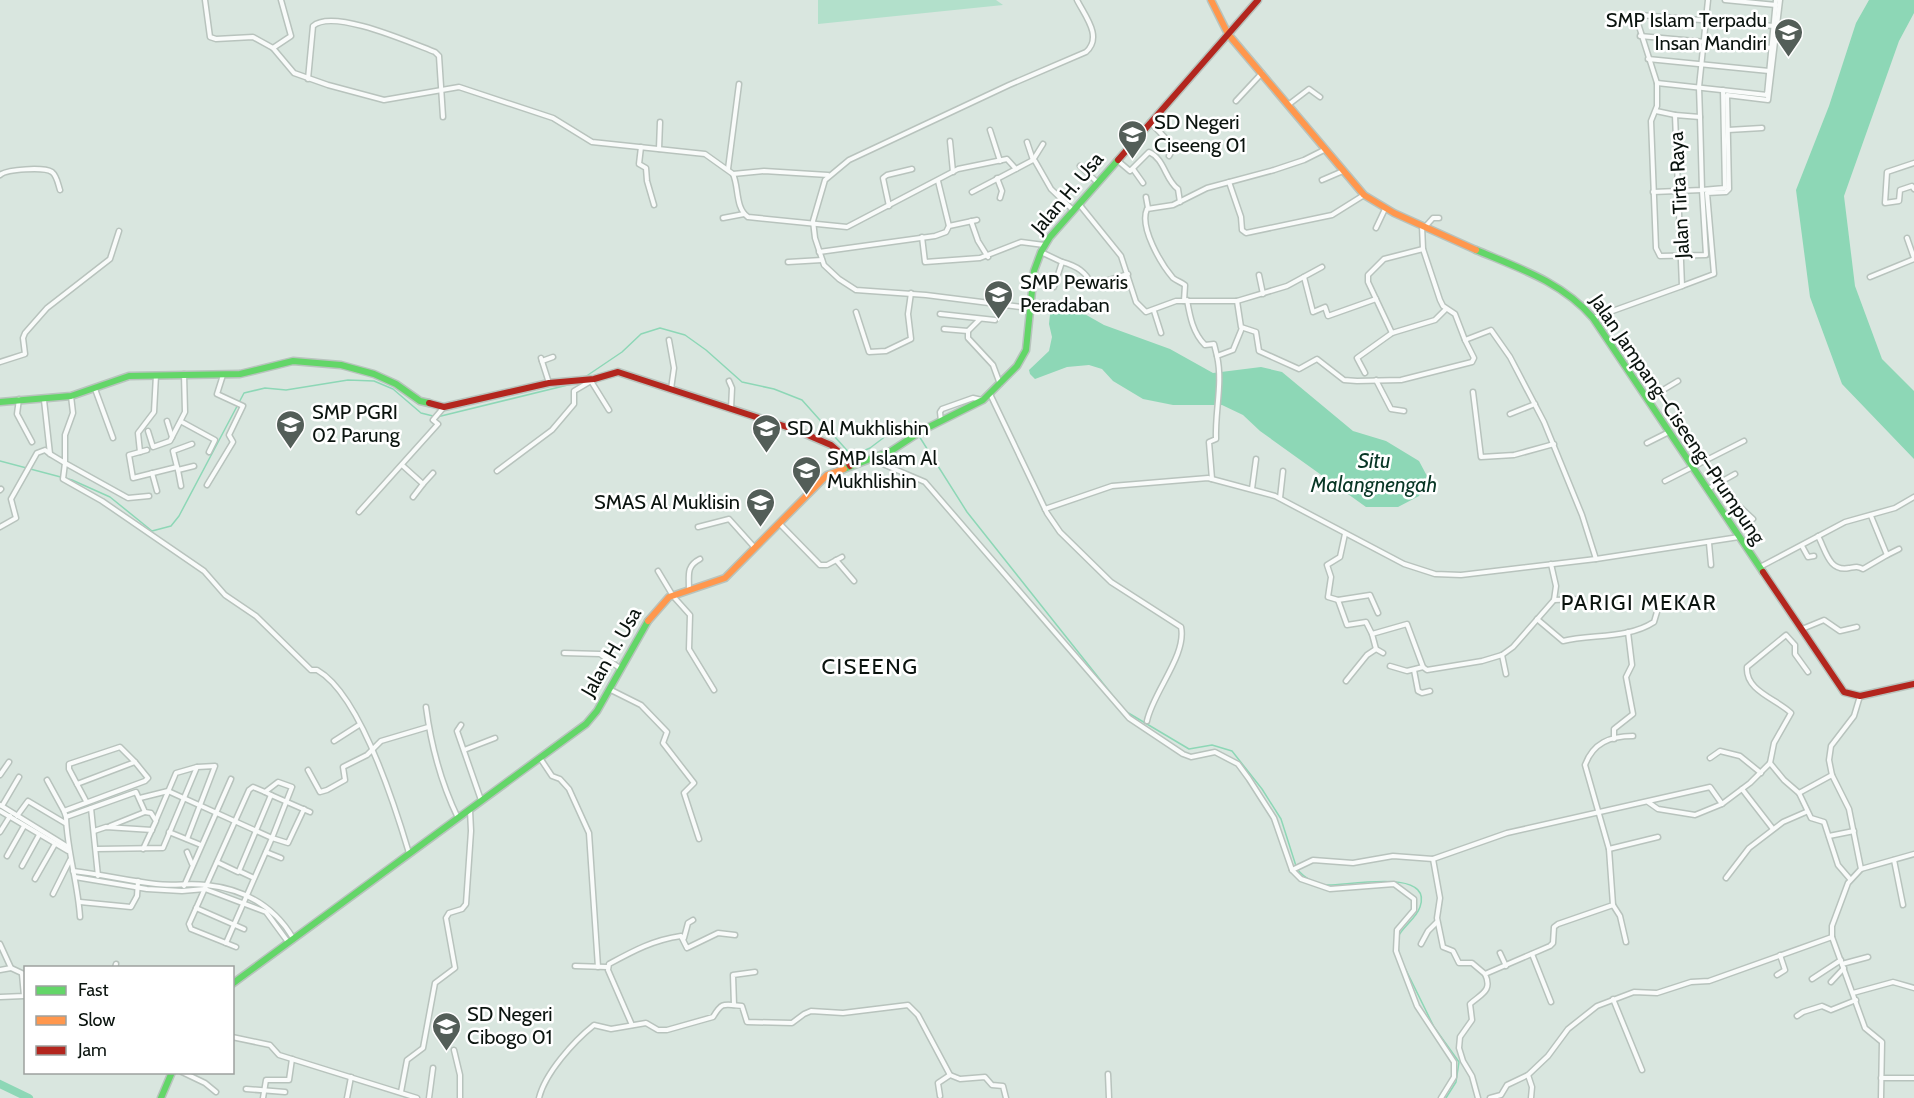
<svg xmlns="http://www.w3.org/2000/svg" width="1914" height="1098" font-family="Cabin,sans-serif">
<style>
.grass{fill:#b2e0cb}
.water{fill:#8dd7b6}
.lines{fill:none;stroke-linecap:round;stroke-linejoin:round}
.stream{stroke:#8dd7b6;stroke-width:1.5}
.river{stroke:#8dd7b6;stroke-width:8}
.street-casing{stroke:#b8c3bd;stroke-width:7}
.fast-casing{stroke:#b8c3bd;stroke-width:9}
.slow-casing{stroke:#b8c3bd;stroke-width:9}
.jam-casing{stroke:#b8c3bd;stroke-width:9}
.street{stroke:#f9fbfa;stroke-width:4}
.fast{stroke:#63d668;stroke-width:6}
.slow{stroke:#ff974d;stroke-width:6}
.jam{stroke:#b3261e;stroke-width:6}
.labels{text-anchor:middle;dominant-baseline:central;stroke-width:5;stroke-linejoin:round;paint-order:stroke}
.poi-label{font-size:20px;fill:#0b140f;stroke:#fff;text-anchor:start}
.street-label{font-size:20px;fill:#0b140f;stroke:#fff}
.water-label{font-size:21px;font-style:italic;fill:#083625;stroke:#fff}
.quarter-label{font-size:22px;letter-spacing:1.5px;fill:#0b140f;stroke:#fff}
</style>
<rect width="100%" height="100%" fill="#d9e6df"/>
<polygon class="grass" points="818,0 996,0 1003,5 818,24"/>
<g class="water">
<polygon points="1869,0 1914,0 1914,13 1899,41 1844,196 1855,286 1882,359 1914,391 1914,459 1842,384 1810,297 1796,190 1829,106 1856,23"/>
<polygon points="1067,304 1104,325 1170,349 1213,373 1261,367 1282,372 1353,431 1386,441 1419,461 1427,476 1419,496 1398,507 1366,507 1260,431 1243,415 1222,405 1173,405 1143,399 1113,381 1102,369 1089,365 1067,367 1035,379 1030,374 1029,370 1049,351 1052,337 1049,324 1050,314 1056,308"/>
</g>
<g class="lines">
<g class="stream">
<polyline points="585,377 622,352 641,334 660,328 685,335 706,350 742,382 774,389 802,400 852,456 870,448 907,420 916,432"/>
<polyline points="919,436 967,512 1125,711 1189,749 1212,745 1232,751 1262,789 1281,819 1296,866"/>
<polyline points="0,461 72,480 110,497 152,531 171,526 179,516 244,393 265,388 286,390 348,380 374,381 393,389 421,413 437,417 580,382"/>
<path d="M1298,870C1304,878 1316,884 1326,885C1342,887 1434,866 1420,907C1416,919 1403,926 1398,937"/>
<polyline points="1398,948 1400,958"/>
<polyline points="1405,968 1434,1027 1459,1062 1456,1082 1446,1098"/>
</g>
<polyline class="river" points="0,1084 29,1098"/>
<defs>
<g id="street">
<path d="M205,0L210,37L216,39L253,37L273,48L294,73L328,85L384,100L459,87L553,118L592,142L705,154L733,174C739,187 735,208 748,217L847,227L958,169L1007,159L1016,169L1033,160L1035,161L1051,189L1073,210"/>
<polyline points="1725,0 1776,5"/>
<polyline points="1640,36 1772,48"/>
<polyline points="273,48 291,36 281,0"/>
<polyline points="1648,59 1769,71"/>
<path d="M308,79L313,26C333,8 411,43 435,52L439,56L443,117"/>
<polyline points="1657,83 1767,95 1776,0"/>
<polyline points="1723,90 1725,188 1702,190 1706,255 1660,256 1656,248 1651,121 1657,106 1657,83 1636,17 1640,15 1774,26"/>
<polyline points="1236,101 1262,73"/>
<polyline points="1288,105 1309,89 1320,97"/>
<polyline points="1656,111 1675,115"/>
<polyline points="1150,122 1174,147 1169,156"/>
<polyline points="990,130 1000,161"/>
<polyline points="1728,130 1762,128"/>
<polyline points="950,141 953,172"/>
<polyline points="1027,142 1033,160"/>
<polyline points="641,147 639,164 646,168 647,181 654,205"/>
<polyline points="659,149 660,122"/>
<polyline points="1033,160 1043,144"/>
<path d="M1117,160L1130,171L1149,152C1165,159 1165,180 1178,189L1180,202"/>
<polyline points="1914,163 1887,172 1885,203 1899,201 1900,190 1912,186 1914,189"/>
<polyline points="1080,166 1097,182"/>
<polyline points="728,169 739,84"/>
<polyline points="1133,169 1143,183"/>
<polyline points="733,174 764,171 828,175"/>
<path d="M0,175C7,169 44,167 52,172C57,176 58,184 60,190"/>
<polyline points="997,178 1002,191 1000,198"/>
<polyline points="1322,180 1343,171"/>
<polyline points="938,181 949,226"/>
<polyline points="1229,182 1241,217 1242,230 1246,233 1332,215 1364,195"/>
<polyline points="972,192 1016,169"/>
<polyline points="1653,192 1702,190 1700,117"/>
<polyline points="1146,197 1148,208"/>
<polyline points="1079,204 1121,256 1136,302 1146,312 1176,301 1237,301 1287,286 1322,267"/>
<polyline points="889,206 883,178 887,175 912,169"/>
<polyline points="723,218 744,214"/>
<polyline points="971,221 978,241 988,257"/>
<polyline points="1422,226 1423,249 1440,300 1443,306 1455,314 1465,340 1491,330 1510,357 1544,422 1582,515 1596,559"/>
<polyline points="1425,227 1433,218 1439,218"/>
<polyline points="1376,228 1385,209"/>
<polyline points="922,237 925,262 980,258 1021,242 1044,245"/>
<polyline points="1907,238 1914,258"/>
<polyline points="819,252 935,236 946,232 949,226 977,220"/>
<polyline points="1041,252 1062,262 1054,287"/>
<polyline points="788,262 822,260"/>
<path d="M1062,262C1077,266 1086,272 1092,285L1128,274"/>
<polyline points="1259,275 1263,294"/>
<polyline points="1304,277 1313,312 1325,307 1328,316 1376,299"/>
<polyline points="1870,277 1914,259"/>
<polyline points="1682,286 1714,274 1707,193 1726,192 1729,189 1727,95 1768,100 1780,0"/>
<path d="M1187,300C1190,317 1193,333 1205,345L1214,344L1217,356"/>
<path d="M1184,301L1185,285C1181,282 1177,281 1173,278C1161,264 1139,227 1147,209L1173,205L1207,188L1274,170L1304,160L1324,150"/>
<polyline points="1237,301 1241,327 1256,332 1259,351 1299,369 1317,359 1344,380 1357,381 1401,380 1472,362 1474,358 1465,340"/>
<path d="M1029,308L926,295L856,290L839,279L824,265L815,238L813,221L825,180L849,160L1009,85L1086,52C1103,37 1085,16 1077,0"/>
<polyline points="1154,311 1161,333"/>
<polyline points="856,312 869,352 886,351 911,339 908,314 911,293"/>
<polyline points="940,314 995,320"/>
<polyline points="1593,318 1682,286 1675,115 1700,117 1699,87 1708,0"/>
<polyline points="980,319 968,331 968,338 993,365 1000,384"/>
<polyline points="944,329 968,331"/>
<polyline points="1392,333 1368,282 1368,275 1384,259 1423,249"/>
<polyline points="669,340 674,368 671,389"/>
<polyline points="541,358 549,383"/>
<polyline points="542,361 553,357"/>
<polyline points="0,362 25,354 23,338 25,333 47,308 110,259 119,231"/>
<polyline points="1365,373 1357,358 1392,333 1435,320 1446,309"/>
<polyline points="1376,380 1391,409 1404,411"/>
<polyline points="591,381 609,410"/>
<polyline points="729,381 732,388 731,409"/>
<polyline points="95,389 113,438"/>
<polyline points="1473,392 1481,457 1514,455 1554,444"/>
<path d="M990,394L1047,513L1060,532L1111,582L1181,627C1187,655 1153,692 1147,721"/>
<polyline points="19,399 17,414 32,442"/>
<polyline points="1648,399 1678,381"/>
<polyline points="1510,414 1535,404"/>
<polyline points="167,421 172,437"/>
<polyline points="941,421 940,412 942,409 973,398 982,400"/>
<polyline points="182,422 215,440 209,452"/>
<polyline points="148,431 153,447 170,441 185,412 184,374"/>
<polyline points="1647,443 1669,432"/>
<polyline points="147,450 129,455 133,478 177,467 173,451 192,444"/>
<polyline points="140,452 138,433 154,412 156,375"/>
<polyline points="50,454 65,463 65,435 73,413 71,396"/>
<polyline points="875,457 885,465 925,482 1129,718 1183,754 1191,757 1215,752 1238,764 1249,779 1274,818 1292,870 1301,879 1330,889 1394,884 1414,899 1414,910 1397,930 1396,951 1417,1006 1454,1062 1454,1077 1441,1098"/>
<polyline points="402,465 423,484 413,497"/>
<polyline points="177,467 178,470 194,466"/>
<polyline points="178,470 181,486"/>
<polyline points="497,471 552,430 574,404 574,391 591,381"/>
<polyline points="152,473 157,491"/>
<path d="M1212,479L1209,442L1216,439C1215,410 1223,383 1217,356L1233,350L1242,328"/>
<polyline points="1665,481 1744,441"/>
<polyline points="423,484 433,473"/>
<polyline points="207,485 233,442 229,435 243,406 217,394 223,375"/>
<polyline points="1252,489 1256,459"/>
<polyline points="1708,489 1735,474"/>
<polyline points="0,490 1,489"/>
<path d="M149,496L128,498L65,463L63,479L102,501L204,571L225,595L256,616L311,670H317C360,694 395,806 409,853"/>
<polyline points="1280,498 1283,471"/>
<polyline points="1045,509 1112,486 1208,478 1275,496 1404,564 1435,574 1461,575 1596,559 1739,537"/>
<polyline points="359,512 438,424 433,420 444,407"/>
<polyline points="1726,516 1740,507 1753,519"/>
<polyline points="1871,516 1887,555 1899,549"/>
<polyline points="779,523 820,565 827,565 842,557"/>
<polyline points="0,527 16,518 11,499 37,453 45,450 50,454 44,400"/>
<polyline points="698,527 729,519 755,548"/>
<polyline points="1345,534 1340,557 1327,565 1331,577 1328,597 1338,600 1370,595 1378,613"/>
<path d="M1818,536C1826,551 1829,572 1849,568C1855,567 1857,566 1863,569L1887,555"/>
<polyline points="1709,543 1711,565"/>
<polyline points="1802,546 1808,557 1814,556"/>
<polyline points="836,560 854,581"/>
<polyline points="1760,567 1845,522 1895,508 1914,497"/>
<polyline points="658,571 673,596 690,615 689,649 714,690"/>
<path d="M689,590C689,575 686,566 700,559"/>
<polyline points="1338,600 1347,625 1366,622 1372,634"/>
<polyline points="1554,600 1579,599"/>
<path d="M1537,619L1563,641C1592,634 1628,639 1654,622L1659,605"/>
<polyline points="1802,629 1824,620 1840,631 1857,627"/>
<polyline points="564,653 600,654 621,669"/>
<polyline points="1383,653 1376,649 1372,634 1407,624 1423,667 1427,670 1482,661 1502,655 1513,647 1554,600 1556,586 1551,564"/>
<polyline points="1502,655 1506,674"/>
<polyline points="1390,666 1407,671 1423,667"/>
<polyline points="1414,670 1418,691 1422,693 1430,691"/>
<polyline points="1346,681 1367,655 1376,649"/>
<polyline points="609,689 641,705 667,732 663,743 694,783 684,793 699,839"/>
<polyline points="1860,696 1854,716 1831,746 1829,760 1832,775 1849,809 1861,869 1848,883 1832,926 1832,937 1865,1028 1882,1042 1881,1098"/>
<path d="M426,707C431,745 441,783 458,818"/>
<polyline points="461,725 457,731 481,800"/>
<polyline points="1614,739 1614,729 1633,714 1626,677 1632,665 1628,632"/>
<polyline points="334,741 359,725"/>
<polyline points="464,750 495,738"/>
<polyline points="540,758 552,776 560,779 569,789 589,833 598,967"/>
<polyline points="1710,758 1720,751 1740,756 1761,773"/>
<path d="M1770,763L1774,743L1791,713C1777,699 1745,691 1747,667L1786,635L1795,645V654L1808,672"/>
<polyline points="308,770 320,792 327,790 345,780 343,767 367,755 381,741 428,727"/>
<polyline points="0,775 9,762"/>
<polyline points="47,780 64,811"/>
<polyline points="1742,789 1773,829"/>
<polyline points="1799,793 1811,818 1824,822 1838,865 1850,879"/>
<polyline points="271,795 310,812"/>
<polyline points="140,798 168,791 272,838 226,943"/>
<polyline points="86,801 69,769 69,764 120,747 135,762"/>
<polyline points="1648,802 1658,809 1695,815 1722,804"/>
<polyline points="0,805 68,847"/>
<polyline points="2,806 19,777"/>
<polyline points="91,808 98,876"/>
<polyline points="0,811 68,851"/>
<polyline points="17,816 28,801 65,823"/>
<polyline points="66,817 64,811 145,781 148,778 135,762 77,784"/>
<polyline points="156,820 176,773 197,767"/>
<polyline points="110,826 145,812"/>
<polyline points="94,831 106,827 152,830"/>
<polyline points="0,832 10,816"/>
<polyline points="169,832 201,845"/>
<polyline points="1829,836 1854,831"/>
<polyline points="97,849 163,848 197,767 215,766 187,839"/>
<polyline points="1609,849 1658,837"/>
<polyline points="187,852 192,864"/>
<polyline points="266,852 281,858"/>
<polyline points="7,856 24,826"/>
<polyline points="1433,859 1440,898 1437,918 1443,947 1453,951 1459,963 1472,963 1485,974"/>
<polyline points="1894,860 1903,905"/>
<polyline points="217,862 238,872"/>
<polyline points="22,866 39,835"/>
<polyline points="1861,869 1914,854"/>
<polyline points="1292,870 1313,860 1353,863 1393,856 1433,859 1507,833 1710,787 1722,804 1750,783 1770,763 1784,780 1799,793 1832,775"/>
<path d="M73,871C101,874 128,881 156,884C173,886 190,883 206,885C244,889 274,906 293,938"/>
<polyline points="75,877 147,889 182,891 205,889 266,912 288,942"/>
<polyline points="254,878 239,871 271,795 265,792 278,782 292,787 272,838 288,843 304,809"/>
<polyline points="1726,878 1749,848 1783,822 1806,812"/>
<polyline points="35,879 55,844"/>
<polyline points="184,886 231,779"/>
<polyline points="53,894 70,860"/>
<polyline points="80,902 131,907 137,896 138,881"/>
<polyline points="1613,905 1620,916 1626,942"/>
<polyline points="196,908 244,929"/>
<path d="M80,917C78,883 67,851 66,817L136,792L145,812L151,813L156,821L143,849"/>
<polyline points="684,938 688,923 693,920"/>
<polyline points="0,944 11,968 26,975"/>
<polyline points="1421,944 1428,931 1437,922"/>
<polyline points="236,947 191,929 189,924 249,790 253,787 265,792"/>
<polyline points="1500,953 1506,966"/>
<polyline points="1532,954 1551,1002"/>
<polyline points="1842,964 1868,957"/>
<polyline points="575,966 607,967"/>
<polyline points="115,968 116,964"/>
<polyline points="0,970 11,968"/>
<polyline points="1777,975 1785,970 1780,955"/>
<polyline points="1812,979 1841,960"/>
<polyline points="1831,982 1844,968"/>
<polyline points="1853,993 1893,982 1914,988"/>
<polyline points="0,997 24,996 22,974"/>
<polyline points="1613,999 1642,1070"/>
<polyline points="734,1005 733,975 755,972"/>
<polyline points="1797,1016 1803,1012 1822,1006 1831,1010 1856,1000"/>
<path d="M632,1025L608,970L609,964C633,951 653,940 681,936L687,948L718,933L735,935"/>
<polyline points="232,1037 270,1045 279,1055 417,1098"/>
<polyline points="454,1050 460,1075 460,1098"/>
<polyline points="182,1072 205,1083 216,1092"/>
<polyline points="1108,1074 1109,1098"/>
<polyline points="1528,1075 1532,1087 1531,1098"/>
<polyline points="1881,1078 1914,1078"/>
<polyline points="246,1089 285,1092"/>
<polyline points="401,1092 407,1060 423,1048 435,983 455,968 446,918 449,913 462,909 466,904 471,831 470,810"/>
<polyline points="940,1096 938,1083 950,1075"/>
<polyline points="263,1098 266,1080 289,1080 292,1059"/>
<polyline points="347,1098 351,1077"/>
<polyline points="429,1098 433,1068"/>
<path d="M539,1098C545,1073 574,1041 594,1025L611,1029L646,1023L658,1030H667L713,1017C722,1002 723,1004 742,1006L747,1022L792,1023L804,1014L811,1011L843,1013L908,1005L918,1015L950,1075L960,1079L985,1077L992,1085L1003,1086L1006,1098"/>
<path d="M1478,1098L1472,1076L1463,1061L1459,1048L1460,1037L1472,1020L1470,1004C1481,994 1493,991 1485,974L1550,946L1553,943L1554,927L1558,924L1613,905L1609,849L1585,765C1593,743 1610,736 1633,736"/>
<polyline points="1490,1098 1501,1095 1507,1085 1528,1075 1548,1056 1568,1029 1597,1006 1634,992 1657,993 1691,982 1709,981 1832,937"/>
</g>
<g id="fast">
<path d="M1476,250C1519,268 1562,282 1593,318L1763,572"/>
<polyline points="0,402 71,396 129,376 240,374 293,361 341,365 374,374 396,384 420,401 429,403"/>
<polyline points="844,469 891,451 923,430 983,400 1017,366 1026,350 1034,271 1041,252 1050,237 1118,160"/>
<polyline points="232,984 586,724 597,711 648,621"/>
<polyline points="161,1098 172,1072"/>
</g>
<g id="slow">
<polyline points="1211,0 1228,34 1364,195 1394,213 1476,250"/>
<polyline points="648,621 669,597 725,578 827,475 844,469"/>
</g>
<g id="jam">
<polyline points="1118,160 1258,0"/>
<polyline points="429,403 444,407 549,383 594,379 618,372 796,430 831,445 846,458 850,466"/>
<polyline points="1763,572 1844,692 1860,696 1914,684"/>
</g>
</defs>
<use href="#street" class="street-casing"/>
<use href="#fast" class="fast-casing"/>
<use href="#slow" class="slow-casing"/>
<use href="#jam" class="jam-casing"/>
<use href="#street" class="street"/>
<use href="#fast" class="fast"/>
<use href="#slow" class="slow"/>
<use href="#jam" class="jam"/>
</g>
<defs>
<symbol id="school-pin" viewBox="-11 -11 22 30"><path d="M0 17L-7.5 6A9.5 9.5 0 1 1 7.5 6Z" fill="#535e58" stroke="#fff"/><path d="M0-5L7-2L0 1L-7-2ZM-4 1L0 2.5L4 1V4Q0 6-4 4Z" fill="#fff"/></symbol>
</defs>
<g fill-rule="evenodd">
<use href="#school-pin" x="1772" y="16" width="33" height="45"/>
<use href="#school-pin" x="1116" y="118" width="33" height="45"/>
<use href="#school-pin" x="982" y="278" width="33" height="45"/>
<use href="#school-pin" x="274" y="408" width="33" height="45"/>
<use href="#school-pin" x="750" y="412" width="33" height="45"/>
<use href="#school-pin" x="790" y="454" width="33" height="45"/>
<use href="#school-pin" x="744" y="486" width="33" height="45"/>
<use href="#school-pin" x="430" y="1010" width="33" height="45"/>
</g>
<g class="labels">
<g class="poi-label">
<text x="1767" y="20" text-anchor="end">SMP Islam Terpadu<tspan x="1767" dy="23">Insan Mandiri</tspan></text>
<text x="1154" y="122">SD Negeri<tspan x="1154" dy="23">Ciseeng 01</tspan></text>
<text x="1020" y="282">SMP Pewaris<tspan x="1020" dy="23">Peradaban</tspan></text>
<text x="312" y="412">SMP PGRI<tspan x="312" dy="23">02 Parung</tspan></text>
<text x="787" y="428">SD Al Mukhlishin</text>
<text x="827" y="458">SMP Islam Al<tspan x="827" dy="23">Mukhlishin</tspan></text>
<text x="740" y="502" text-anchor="end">SMAS Al Muklisin</text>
<text x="467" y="1014">SD Negeri<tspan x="467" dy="23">Cibogo 01</tspan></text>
</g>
<g class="street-label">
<text transform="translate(1067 193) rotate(-50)">Jalan H. Usa</text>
<text transform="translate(1679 195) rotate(-93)">Jalan Tirta Raya</text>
<text transform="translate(1678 419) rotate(56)">Jalan Jampang–Ciseeng–Prumpung</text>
<text transform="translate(611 652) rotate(-60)">Jalan H. Usa</text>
</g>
<g class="water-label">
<text x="1374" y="460">Situ<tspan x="1374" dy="24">Malangnengah</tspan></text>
</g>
<g class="quarter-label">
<text x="1639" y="602">PARIGI MEKAR</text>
<text x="870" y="666">CISEENG</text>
</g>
</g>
<rect x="24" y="966" width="210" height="108" fill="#ffffff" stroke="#9da19f" stroke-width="1.5"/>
<rect x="36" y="986" width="30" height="9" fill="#63d668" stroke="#9da19f" stroke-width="1.5"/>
<text x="78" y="996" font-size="18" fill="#0b140f">Fast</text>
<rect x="36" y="1016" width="30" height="9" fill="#ff974d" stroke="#9da19f" stroke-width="1.5"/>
<text x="78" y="1026" font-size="18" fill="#0b140f">Slow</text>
<rect x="36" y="1046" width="30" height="9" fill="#b3261e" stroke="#9da19f" stroke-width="1.5"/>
<text x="78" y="1056" font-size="18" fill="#0b140f">Jam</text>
</svg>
